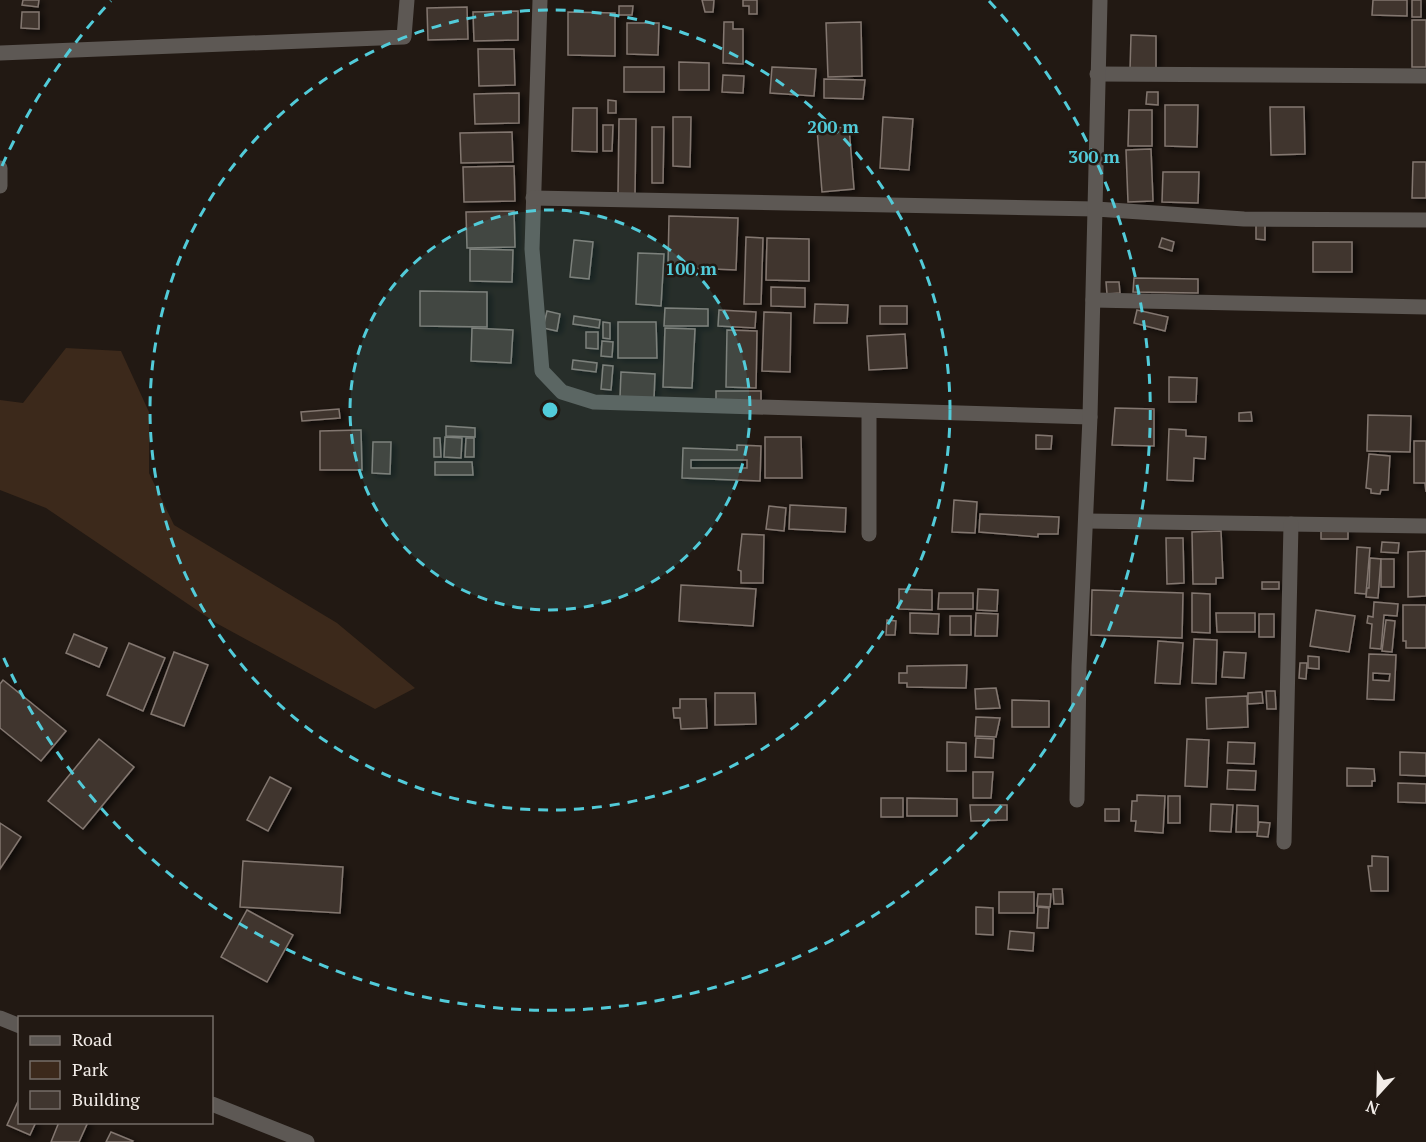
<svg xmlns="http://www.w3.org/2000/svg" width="1426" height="1142" font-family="'PT Serif',serif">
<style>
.green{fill:#3c291b}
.building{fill:#40362f;stroke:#837770;stroke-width:1.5;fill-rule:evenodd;filter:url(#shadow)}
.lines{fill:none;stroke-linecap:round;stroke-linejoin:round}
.street{stroke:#5d5854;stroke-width:15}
.ring{fill:none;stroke:#52cbd9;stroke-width:3;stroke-dasharray:10 8}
.centre{fill:#52cbd9;stroke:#221913;stroke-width:3}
.ring-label{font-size:18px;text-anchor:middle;font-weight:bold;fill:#52cbd9;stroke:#221913;stroke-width:5;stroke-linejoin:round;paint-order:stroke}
</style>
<defs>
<filter id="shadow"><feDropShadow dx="4" dy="2.5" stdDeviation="3" flood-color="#0009"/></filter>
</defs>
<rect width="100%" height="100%" fill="#221913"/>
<polygon class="green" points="66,348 121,351 149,412 149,473 174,525 337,623 415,688 375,709 216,623 46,508 0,490 0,400 23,403"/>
<g class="building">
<polygon points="23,0 39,0 38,7 22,5"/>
<polygon points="702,0 714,0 713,12 705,12"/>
<polygon points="743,0 757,0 757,14 749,14 749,6 743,6"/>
<polygon points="1373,0 1407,0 1407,16 1372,15"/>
<rect x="1412" y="0" width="9" height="17"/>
<polygon points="619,6 633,6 632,15 619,15"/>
<polygon points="467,7 468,39 428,40 427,8"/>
<polygon points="518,11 518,40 474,41 473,12"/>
<polygon points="22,12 39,12 39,29 21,28"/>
<polygon points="568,12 615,13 615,56 568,55"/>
<rect x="1412" y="20" width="14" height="47"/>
<polygon points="724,22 733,22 733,29 743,29 743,64 723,63"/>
<polygon points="861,22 862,76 828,77 826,23"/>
<polygon points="627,23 659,23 658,55 627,54"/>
<polygon points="1131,35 1156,36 1156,71 1130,70"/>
<polygon points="478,49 514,49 515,85 479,86"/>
<polygon points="679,62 709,63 709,90 679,90"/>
<rect x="624" y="67" width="40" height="25"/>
<polygon points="772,67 816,69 814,96 770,93"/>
<polygon points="723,75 744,76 743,93 722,92"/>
<polygon points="824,79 865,80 863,99 824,98"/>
<polygon points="1147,92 1158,92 1158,105 1146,104"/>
<polygon points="519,93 519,123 475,124 474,94"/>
<polygon points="608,100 616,101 616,113 608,113"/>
<polygon points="1165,105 1198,105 1197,147 1165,146"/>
<polygon points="1270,107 1304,107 1305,154 1271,155"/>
<polygon points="573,108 597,108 597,152 572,151"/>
<polygon points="1129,110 1152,110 1152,146 1128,146"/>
<polygon points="673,117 691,117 690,167 673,166"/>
<polygon points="883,117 913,119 909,170 880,168"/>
<polygon points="619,119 636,119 635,195 618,195"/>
<polygon points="603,125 613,125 612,151 603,151"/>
<polygon points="652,127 664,127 663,183 652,183"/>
<polygon points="849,127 854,189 822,192 817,129"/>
<polygon points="512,132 513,162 461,163 460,133"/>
<polygon points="1151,149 1153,201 1128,202 1126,150"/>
<polygon points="1413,162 1426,162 1426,198 1412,198"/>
<polygon points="514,166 515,201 464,202 463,167"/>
<polygon points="1163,172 1199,172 1198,203 1162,202"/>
<polygon points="514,211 515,247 467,248 466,212"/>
<polygon points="669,216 738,218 736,270 668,267"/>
<polygon points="1256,225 1265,225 1265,240 1256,239"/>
<polygon points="746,237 763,238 761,304 744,304"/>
<polygon points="767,238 809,239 809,281 766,280"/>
<polygon points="1162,238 1174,242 1172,251 1159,247"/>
<polygon points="574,240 593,242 589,279 570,277"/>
<rect x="1313" y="242" width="39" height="30"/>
<polygon points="470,249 513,250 512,282 470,281"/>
<polygon points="638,253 664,254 661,306 636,304"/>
<polygon points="1134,278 1198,279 1198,293 1133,292"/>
<polygon points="1106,282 1119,282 1120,293 1107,294"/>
<polygon points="771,287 805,288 805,307 771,306"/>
<polygon points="420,291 487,292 487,327 420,326"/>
<polygon points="815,304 848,305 847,323 814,323"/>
<rect x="880" y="306" width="27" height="18"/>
<polygon points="665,308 708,309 708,326 664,326"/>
<polygon points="719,310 756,312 755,328 718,326"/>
<polygon points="1137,310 1168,317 1165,331 1134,323"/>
<polygon points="547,311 560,314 557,331 543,328"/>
<polygon points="764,312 791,313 790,372 762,371"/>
<polygon points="574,316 600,320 599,328 573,324"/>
<polygon points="603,322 610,323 610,339 603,338"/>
<polygon points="618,322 656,322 657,358 618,358"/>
<polygon points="472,328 513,330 511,363 471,361"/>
<polygon points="665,328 695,329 692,388 663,387"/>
<polygon points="727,330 757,331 756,388 726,387"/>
<polygon points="586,332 598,332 598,349 586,348"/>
<polygon points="905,334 907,368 869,370 867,336"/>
<polygon points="602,341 613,342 612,357 601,356"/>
<polygon points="573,360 597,363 596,372 572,369"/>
<polygon points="603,365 613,366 611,390 601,389"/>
<polygon points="621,372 655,374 654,398 620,397"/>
<polygon points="1169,377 1197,378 1196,402 1169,402"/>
<polygon points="716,391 761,391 761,402 716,401"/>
<polygon points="1115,408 1154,409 1154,446 1112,445"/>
<polygon points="339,409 340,418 302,421 301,412"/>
<polygon points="1251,412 1252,421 1239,421 1239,413"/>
<polygon points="1368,415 1411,416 1410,452 1367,451"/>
<polygon points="446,426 475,428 475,437 446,436"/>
<polygon points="1169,429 1186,430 1186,436 1206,437 1205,459 1194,458 1193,481 1167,480"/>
<polygon points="361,430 362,470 320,470 320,431"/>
<polygon points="1036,435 1052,436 1051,449 1036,449"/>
<polygon points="445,437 462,438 461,458 444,457"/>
<polygon points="765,437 801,437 802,478 765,478"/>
<polygon points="434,438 440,438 441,457 434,457"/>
<polygon points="466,438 474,438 474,457 465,457"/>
<polygon points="1414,441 1426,441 1426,492 1425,483 1414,483"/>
<polygon points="373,442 391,442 390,474 372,473"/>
<path d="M737,445L761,446L760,481L682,478L683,448L737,450ZM691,460H747V468H691Z"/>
<polygon points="1369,454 1390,456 1388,490 1381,490 1380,494 1371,493 1371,489 1366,488"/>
<polygon points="435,462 472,462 473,475 435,475"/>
<polygon points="954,500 977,502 975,533 952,532"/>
<polygon points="790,505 846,508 845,532 789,529"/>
<polygon points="769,506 786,508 784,531 766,529"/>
<polygon points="980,514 1059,517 1058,534 1038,534 1038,537 979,532"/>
<rect x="1321" y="530" width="27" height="9"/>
<polygon points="1221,531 1223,578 1216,578 1216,584 1193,584 1192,532"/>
<polygon points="742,534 764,535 763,583 741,583 741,571 738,570"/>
<polygon points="1166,538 1183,538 1184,583 1167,584"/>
<polygon points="1382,542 1399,543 1398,553 1381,552"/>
<polygon points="1357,547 1370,548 1366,594 1355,593"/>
<polygon points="1426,551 1426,596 1408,597 1408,552"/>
<polygon points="1370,558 1381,559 1378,598 1366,597 1367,588 1369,588"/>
<rect x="1381" y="559" width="13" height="28"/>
<rect x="1262" y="582" width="17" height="7"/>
<polygon points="681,585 756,589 753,626 679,621"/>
<polygon points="899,589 932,590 932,610 899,609"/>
<polygon points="978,589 998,590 997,611 977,610"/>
<polygon points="1092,590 1183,593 1182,638 1091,635"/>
<polygon points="939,593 973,593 973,609 938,609"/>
<polygon points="1192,593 1210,594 1210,633 1192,632"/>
<polygon points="1374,602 1398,604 1397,616 1384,615 1381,649 1370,648 1372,624 1367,623 1368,616 1373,617"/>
<polygon points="1403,605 1426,605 1426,648 1406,648 1406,641 1403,641"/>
<polygon points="1316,610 1355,616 1349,652 1310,646"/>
<polygon points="910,613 939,614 938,634 910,633"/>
<polygon points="976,613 998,614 997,636 975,636"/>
<polygon points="1216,613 1255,613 1255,632 1217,632"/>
<rect x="1259" y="614" width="15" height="23"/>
<rect x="950" y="616" width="21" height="19"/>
<polygon points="887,620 896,621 895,635 886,635"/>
<polygon points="1386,620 1395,621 1392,652 1382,651"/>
<polygon points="74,634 107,648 99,667 66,653"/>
<polygon points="1194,639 1217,640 1216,684 1192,683"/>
<polygon points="1158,641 1183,643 1180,684 1155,683"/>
<polygon points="129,643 165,658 143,711 107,695"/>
<polygon points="174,652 208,665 184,726 151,714"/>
<polygon points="1224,652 1246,653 1244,678 1222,677"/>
<path d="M1369,654L1396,655L1394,700L1367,699ZM1373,673L1390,674L1389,681L1373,680Z"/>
<polygon points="1308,656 1319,657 1319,669 1308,668"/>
<polygon points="1300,663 1307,663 1306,679 1299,678"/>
<polygon points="967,665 966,688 907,687 907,683 899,683 899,673 907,673 907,666"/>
<polygon points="3,680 66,731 41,761 0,728 0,684"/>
<polygon points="996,688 1000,708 976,709 975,689"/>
<polygon points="1266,691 1275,691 1276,709 1267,709"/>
<polygon points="1262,692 1263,703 1248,704 1248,693"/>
<polygon points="715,693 755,693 756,724 715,725"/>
<polygon points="1247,696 1248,727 1207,729 1206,698"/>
<polygon points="680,699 706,699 707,728 681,729 680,718 674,718 673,708 680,708"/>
<polygon points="1012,700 1049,701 1049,727 1012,727"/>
<polygon points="976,717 1000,718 996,737 975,736"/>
<polygon points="976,738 994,739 993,758 975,757"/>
<polygon points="99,739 134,767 83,829 48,801"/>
<polygon points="1187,739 1209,740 1207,787 1185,786"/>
<polygon points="947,742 966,743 966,771 947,771"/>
<polygon points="1228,742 1255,743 1254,764 1227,763"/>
<polygon points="1400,752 1426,753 1426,776 1400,775"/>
<polygon points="1347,768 1374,769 1375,781 1372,781 1372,786 1347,786"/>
<polygon points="1228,770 1256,771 1255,790 1227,789"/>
<polygon points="973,772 993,772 991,798 973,798"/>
<polygon points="270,777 291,788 268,831 247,820"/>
<polygon points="1398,783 1426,784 1426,803 1398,802"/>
<polygon points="1137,795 1165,796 1163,833 1135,831 1136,821 1131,821 1132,801 1137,801"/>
<rect x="1168" y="796" width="12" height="27"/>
<rect x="881" y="798" width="22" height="19"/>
<polygon points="907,798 957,799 957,816 907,816"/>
<polygon points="1211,804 1233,805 1231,832 1210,831"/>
<polygon points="970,805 1007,805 1007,820 971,821"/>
<polygon points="1237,805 1258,806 1258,832 1236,832"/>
<rect x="1105" y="809" width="14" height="12"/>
<polygon points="1259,822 1270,823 1268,837 1257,836"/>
<polygon points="0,823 21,837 0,869"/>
<polygon points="1372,856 1388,857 1388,891 1371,891 1368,866 1372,866"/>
<polygon points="243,861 343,867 340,913 240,907"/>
<polygon points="1053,889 1062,889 1063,904 1054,904"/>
<rect x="999" y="892" width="35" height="21"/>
<polygon points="1038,894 1051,894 1050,907 1037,906"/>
<polygon points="976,907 993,908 993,935 976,934"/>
<polygon points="1038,907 1049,908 1048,928 1037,928"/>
<polygon points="247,910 293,935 267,982 221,957"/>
<polygon points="1010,931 1034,933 1033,951 1008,949"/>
<polygon points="20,1097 20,1122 36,1122 30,1135 7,1125"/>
<polygon points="59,1122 88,1122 79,1142 51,1142"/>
<polygon points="111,1132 133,1141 132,1142 106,1142"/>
</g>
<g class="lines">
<g class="street">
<polyline points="540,0 532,249 542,371 562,392 594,402 1090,417"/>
<polyline points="0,53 404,37 407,0"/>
<polyline points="1097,74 1426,76"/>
<polyline points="0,168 0,186"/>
<polyline points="533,198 1096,209 1244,219 1426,220"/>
<polyline points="1093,300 1426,307"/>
<polyline points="1087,521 1426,526"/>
<polyline points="869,534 869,412"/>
<polyline points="1077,800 1079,667 1090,417 1100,0"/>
<polyline points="1284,842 1291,524"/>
<polyline points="0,1018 20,1026"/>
<polyline points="212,1104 307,1142"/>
</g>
</g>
<circle cx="550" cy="410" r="200" fill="#52cbd9" fill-opacity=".12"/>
<g class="ring">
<circle cx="550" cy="410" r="200"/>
<circle cx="550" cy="410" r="400"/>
<path d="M2 166A600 600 0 0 1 111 1M989 1A600 600 0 1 1 2 654"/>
</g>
<circle cx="550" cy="410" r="9" class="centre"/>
<g class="ring-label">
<text x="833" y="133">200 m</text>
<text x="1094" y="163">300 m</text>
<text x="691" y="275">100 m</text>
</g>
<rect x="18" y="1016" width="195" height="108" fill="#221913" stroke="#756d68" stroke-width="1.5"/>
<rect x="30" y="1036" width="30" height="9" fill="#5d5854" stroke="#756d68" stroke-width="1.5"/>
<text x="72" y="1046" font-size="18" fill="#f2ece8">Road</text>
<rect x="30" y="1061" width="30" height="18" fill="#3c291b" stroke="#756d68" stroke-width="1.5"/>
<text x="72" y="1076" font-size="18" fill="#f2ece8">Park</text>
<rect x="30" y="1091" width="30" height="18" fill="#40362f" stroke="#756d68" stroke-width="1.5"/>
<text x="72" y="1106" font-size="18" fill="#f2ece8">Building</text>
<g transform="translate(1378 1094) rotate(202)" stroke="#221913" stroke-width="4.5" paint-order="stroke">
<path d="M0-4.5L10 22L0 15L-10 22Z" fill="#f2ece8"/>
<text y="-9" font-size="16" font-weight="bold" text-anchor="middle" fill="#f2ece8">N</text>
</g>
</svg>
